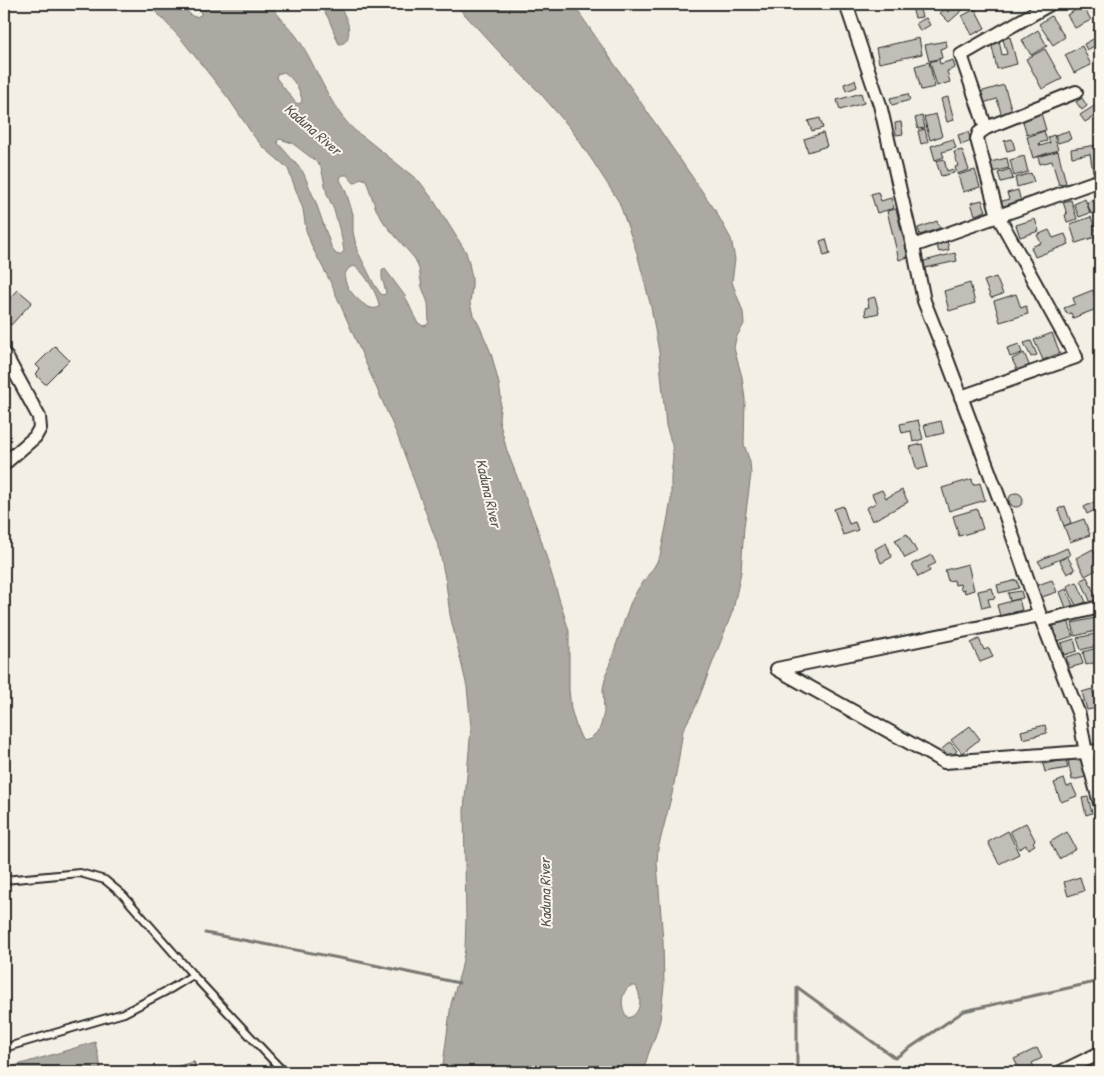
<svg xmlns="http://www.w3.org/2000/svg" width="1104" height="1076" font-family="'Patrick Hand',sans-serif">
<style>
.water{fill:#aca9a2;stroke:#787772;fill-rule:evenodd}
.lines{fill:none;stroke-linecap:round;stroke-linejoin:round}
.stream{stroke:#787772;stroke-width:3}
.building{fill:#c0beb6;stroke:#2b2b2b}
.service-casing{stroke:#2b2b2b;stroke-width:10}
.minor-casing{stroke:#2b2b2b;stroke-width:16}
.service{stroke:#fbf7ec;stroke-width:6}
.minor{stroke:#fbf7ec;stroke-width:12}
.labels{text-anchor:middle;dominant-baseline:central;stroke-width:4;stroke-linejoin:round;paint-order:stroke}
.water-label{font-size:15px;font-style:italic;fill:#585755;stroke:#fbf7ec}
</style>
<rect width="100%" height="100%" fill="#f3efe4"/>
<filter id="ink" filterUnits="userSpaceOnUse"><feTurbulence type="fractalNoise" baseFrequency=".02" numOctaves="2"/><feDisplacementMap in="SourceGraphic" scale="10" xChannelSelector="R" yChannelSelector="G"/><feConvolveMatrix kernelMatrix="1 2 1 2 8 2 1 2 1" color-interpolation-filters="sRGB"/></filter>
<g filter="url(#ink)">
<g class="water">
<path d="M149,4H180L192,16L196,17L201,15L199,4H271C277,16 289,26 297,37C319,69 332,118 365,138L420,182L434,201L466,252L469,263L472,279V287L470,303L473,315L479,325L491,353L499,384L501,397L499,420L507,451L539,533L569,631V690L571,709L576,726L581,738L584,741L590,739L599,730L601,725L604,712L603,689L606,675L630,604L638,589L654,567L660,556L666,527L671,500V476L673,457L672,445L666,426L659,352L651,307L637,253L619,202L594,163L571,129L540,93L503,56L455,4H573L715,210L731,239L735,259L732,282L743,312L744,324L736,338L734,348L742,377L745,399L744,444L750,462L751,474L744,527L741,572L733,610L695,708L683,730L678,763L672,794L658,849L657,863L663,941L664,986L660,1020L655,1037L648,1055L643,1072H442L451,1004L461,970L465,949L466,918L464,811L471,727L467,687L450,615L446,583L439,548L398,437L330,281L312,247L306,230L303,209L288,169L283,164L263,147L253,135L229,99L182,40ZM284,72C293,78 302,92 302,102L298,104L295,102L277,79L276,77L277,74ZM280,139L292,143L313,159L321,167L327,194L334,210L342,239L344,251L340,255L336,254L332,249L316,203L303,172L277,142L278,140ZM343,175H347L354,183H356L361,178L366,180L376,209L385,224L415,259L419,269L422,287L428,303L429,322L427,325L423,326L417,322L405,296L385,269L382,270V278L386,292L385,294L383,295L380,293L374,284L357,250L353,232V214L345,189L340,180L341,176ZM354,266C364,271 379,296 379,307C376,308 375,309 372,308C363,307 345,288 345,279C344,275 346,272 349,268ZM630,986H636C642,997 642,1014 628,1018C620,1009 620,993 630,986Z"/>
<path d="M318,4H337C340,8 344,13 346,18C350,27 351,44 339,44C332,30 330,15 318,4Z"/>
<polygon points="95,1042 102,1072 4,1072 4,1069"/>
</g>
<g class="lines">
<g class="stream">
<polyline points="205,933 355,961 459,983"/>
<polyline points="797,1072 797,987 895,1058 964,1011 1100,981"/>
</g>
</g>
<g class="building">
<polygon points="957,4 965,4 967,6 949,22 940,13 945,9 948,12"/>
<polygon points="919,6 922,17 915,18 912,8"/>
<polygon points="1083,6 1091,20 1075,28 1067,15"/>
<polygon points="975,9 985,28 972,35 962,16"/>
<polygon points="1051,16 1065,37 1053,45 1039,24"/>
<polygon points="926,18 930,25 920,31 916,23"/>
<polygon points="1100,27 1100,43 1087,50 1084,44 1097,37 1093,30"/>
<polygon points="1038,30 1047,46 1031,55 1022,40"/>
<polygon points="1010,37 1017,64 997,69 991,42 999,40 1002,55 1007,54 1003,39"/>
<polygon points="919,38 922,54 879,63 876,48"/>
<polygon points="946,41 947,47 940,49 942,58 929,61 925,45"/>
<polygon points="1082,46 1091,65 1074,73 1065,55"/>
<polygon points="1045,49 1062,79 1042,89 1026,59"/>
<polygon points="939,59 940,64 953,60 955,68 947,71 950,82 937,86 930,62"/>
<polygon points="929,62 935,87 921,90 915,66"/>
<polygon points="855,80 857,87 846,91 844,84"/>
<polygon points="1004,85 1013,114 1002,117 997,99 983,103 980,92"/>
<polygon points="861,93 864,103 840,110 837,100"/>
<polygon points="908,94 910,100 892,105 890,98"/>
<polygon points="948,97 954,120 947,122 941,99"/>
<polygon points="1082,98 1087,106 1082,110 1076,102"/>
<polygon points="1099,103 1100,113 1085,122 1080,115"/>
<polygon points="1041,113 1046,130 1027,135 1022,118"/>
<polygon points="936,114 942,136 930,140 924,117"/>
<polygon points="922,116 925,128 918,129 915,118"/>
<polygon points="820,118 823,128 812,131 808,121"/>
<polygon points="901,122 903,134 896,135 895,123"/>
<polygon points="925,129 928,142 921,144 918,131"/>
<polygon points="1044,131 1047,141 1039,143 1040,146 1050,143 1048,137 1054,135 1058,150 1033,158 1027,137"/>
<polygon points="1068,131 1071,139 1058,143 1055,135"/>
<polygon points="968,132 971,141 961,145 958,135"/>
<polygon points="823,133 827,146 808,152 804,139"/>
<polygon points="953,139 956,148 942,152 944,157 935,160 931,146"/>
<polygon points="1012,139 1015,149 1007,151 1004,141"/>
<polygon points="1097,145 1100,171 1093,172 1090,154 1072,157 1071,149"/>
<polygon points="962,150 969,170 957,174 955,167 958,166 954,152"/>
<polygon points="1058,151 1066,183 1059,185 1052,161 1040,164 1038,157"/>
<polygon points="1024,156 1028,172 1014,176 1010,160"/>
<polygon points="1007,158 1009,168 988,173 986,163"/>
<polygon points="944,159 947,171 953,169 954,173 941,176 936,161"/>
<polygon points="1010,169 1013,179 1001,182 998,173"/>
<polygon points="975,170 980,187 963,192 958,175"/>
<polygon points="1031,173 1034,182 1017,187 1015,178"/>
<polygon points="1018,190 1021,202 998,209 996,203 1009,199 1007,193"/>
<polygon points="878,192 881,201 891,198 894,208 877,213 871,194"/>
<polygon points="1085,199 1090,213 1079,217 1074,204"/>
<polygon points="982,200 986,211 975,215 971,203"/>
<polygon points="1071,200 1077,219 1067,222 1065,215 1067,214 1063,202"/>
<polygon points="1093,200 1095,206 1100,204 1100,211 1091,214 1087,202"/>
<polygon points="896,209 908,257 899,260 887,211"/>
<polygon points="1091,217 1098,236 1076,243 1070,224"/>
<polygon points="1035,219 1039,231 1020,237 1016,225"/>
<polygon points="937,221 940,228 920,235 918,228"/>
<polygon points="1049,230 1053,238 1065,234 1069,244 1035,257 1031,247 1041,243 1037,235"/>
<polygon points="826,239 830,254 824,256 820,241"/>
<polygon points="947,240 949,250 939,252 936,243"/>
<polygon points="955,253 957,261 925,268 924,261"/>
<polygon points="996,277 1003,294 991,298 984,281"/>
<polygon points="970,283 975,303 949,311 944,291"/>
<polygon points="18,290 32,302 11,325 4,319 4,305"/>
<polygon points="1093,290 1099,308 1073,318 1071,313 1067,314 1064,308 1075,304 1073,298"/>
<polygon points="1016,294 1021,308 1026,306 1028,314 1000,322 994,301"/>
<polygon points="875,297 879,313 866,316 865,308 869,307 867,299"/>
<polygon points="1052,333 1060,353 1043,360 1034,340"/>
<polygon points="1031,341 1037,355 1031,357 1024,343"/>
<polygon points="1019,344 1022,353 1010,357 1007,348"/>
<polygon points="55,346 69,360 45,384 35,374 40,369 36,365"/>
<polygon points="1024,353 1030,367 1018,372 1012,359"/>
<polygon points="918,420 923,439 913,442 911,431 902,433 900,424"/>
<polygon points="941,421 944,433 927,437 924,425"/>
<polygon points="922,444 928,467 917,470 910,447"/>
<polygon points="972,479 973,485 980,483 985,500 949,511 942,488"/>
<polygon points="882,490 886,498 902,490 908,502 872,521 866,508 876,503 872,494"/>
<circle cx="1016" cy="500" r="7"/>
<polygon points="1094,502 1097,509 1087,514 1084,507"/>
<polygon points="843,506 849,524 855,522 858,530 843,535 834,509"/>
<polygon points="1065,506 1071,523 1064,526 1058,509"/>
<polygon points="977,509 983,529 959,536 953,516"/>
<polygon points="1084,519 1090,535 1070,542 1064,526"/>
<polygon points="907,534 917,552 905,558 895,540"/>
<polygon points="886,543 892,557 881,563 875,549"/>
<polygon points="1067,548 1070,555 1042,567 1038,561"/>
<polygon points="1093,549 1100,563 1100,568 1085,576 1076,558"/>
<polygon points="932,555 936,563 928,567 930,571 918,577 912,564"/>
<polygon points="1067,556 1075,570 1067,574 1060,561"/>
<polygon points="968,564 974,590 965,593 964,589 961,590 960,584 955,585 954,580 948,581 945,570"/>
<polygon points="1087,577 1098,601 1091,603 1081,580"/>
<polygon points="1017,580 1019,588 999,593 997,585"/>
<polygon points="1052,580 1057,592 1039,598 1035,586"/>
<polygon points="1077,582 1086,602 1076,606 1067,586"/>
<polygon points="992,588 995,598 988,599 990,606 982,608 978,591"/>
<polygon points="1066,589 1073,605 1066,608 1060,592"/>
<polygon points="1021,591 1023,598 1010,601 1008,593"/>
<polygon points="1019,599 1022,610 1000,616 997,605"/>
<polygon points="1067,617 1073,636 1058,641 1052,621"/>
<polygon points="1100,617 1100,630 1075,636 1072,623"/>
<polygon points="1100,633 1100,645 1081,650 1077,638"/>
<polygon points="979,639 984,650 989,648 993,657 980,662 971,643"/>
<polygon points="1074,639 1077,651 1064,655 1061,643"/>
<polygon points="1100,647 1100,661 1086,665 1083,652"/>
<polygon points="1080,653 1083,664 1069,668 1066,657"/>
<polygon points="1092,689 1097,708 1087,710 1082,692"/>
<polygon points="1045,725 1047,733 1023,739 1021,731"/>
<polygon points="970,726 980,739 962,753 951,740"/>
<polygon points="950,742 957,751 949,758 942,749"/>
<polygon points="1081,758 1086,777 1072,780 1068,761"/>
<polygon points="1066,760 1068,768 1045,772 1043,764"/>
<polygon points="1064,779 1067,787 1072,785 1077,796 1061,802 1054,783"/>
<polygon points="1088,797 1092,813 1086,815 1082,798"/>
<polygon points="1026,823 1035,840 1033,842 1035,845 1028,849 1026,845 1019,849 1010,831"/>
<polygon points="1008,831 1019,854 999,864 988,842"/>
<polygon points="1067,832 1076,849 1059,859 1050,842"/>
<polygon points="1080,877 1084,891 1068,896 1064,882"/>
<polygon points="1037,1048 1042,1058 1032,1063 1036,1072 1021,1072 1014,1059"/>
<polygon points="194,1062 197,1072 156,1072"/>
</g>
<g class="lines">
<defs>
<g id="service">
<polyline points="4,880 80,873 105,880 123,895 193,975 279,1067 287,1072"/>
<polyline points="4,1048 124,1013 172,988 193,975"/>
</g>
<g id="minor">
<polyline points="846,4 880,105 913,246 924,301 945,354 1004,511 1042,621 1079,715 1086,753 1100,803"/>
<polyline points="986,128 961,55 1050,4"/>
<polyline points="913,246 1100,180"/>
<polyline points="4,354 7,358 39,417 40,428 35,437 4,464"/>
<polyline points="961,397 1076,357 998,216 977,139 979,133 986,128 1076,92"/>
<polyline points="1040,615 777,669 944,762 1100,751"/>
<polyline points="1042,621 1100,607"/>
<polyline points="1061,1072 1100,1053"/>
</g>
</defs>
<use href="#service" class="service-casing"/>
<use href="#minor" class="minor-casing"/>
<use href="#service" class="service"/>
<use href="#minor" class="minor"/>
</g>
</g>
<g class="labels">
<g class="water-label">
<text transform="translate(313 129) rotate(41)">Kaduna River</text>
<text transform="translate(489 493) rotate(77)">Kaduna River</text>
<text transform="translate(545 893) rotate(-91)">Kaduna River</text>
</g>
</g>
<rect width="1104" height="1076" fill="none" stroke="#fbf7ec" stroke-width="20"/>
<rect x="10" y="10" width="1084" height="1056" fill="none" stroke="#2b2b2b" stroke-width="2" filter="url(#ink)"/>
</svg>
